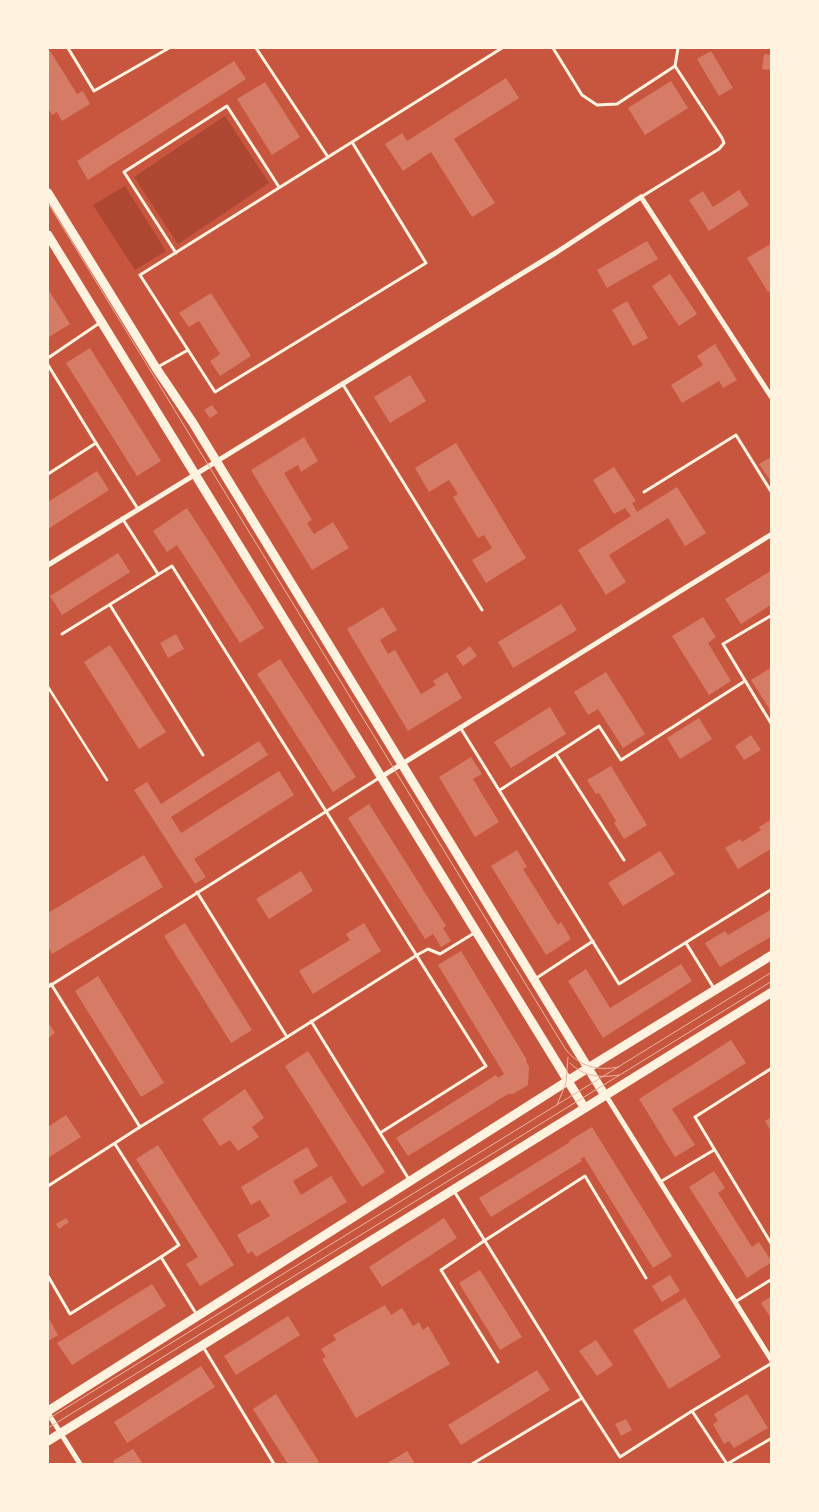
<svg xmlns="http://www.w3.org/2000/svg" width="819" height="1512" font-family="Montserrat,sans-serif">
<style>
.green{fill:#ae4732}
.building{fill:#d67c66}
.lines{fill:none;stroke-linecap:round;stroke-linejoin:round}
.path{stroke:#fff3e0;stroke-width:2.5}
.service{stroke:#fff3e0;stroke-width:3}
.minor{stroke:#fff3e0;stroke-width:5}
.secondary{stroke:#fff3e0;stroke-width:9}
.tram{stroke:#e9b49f;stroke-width:1}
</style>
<rect width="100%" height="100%" fill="#c8553d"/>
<g class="green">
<polygon points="225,116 269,183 178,244 134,177"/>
<polygon points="125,186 166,251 135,270 93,205"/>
</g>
<g class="building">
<polygon points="50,51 77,94 83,91 90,104 62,121 57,112 52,115 48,108 48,53"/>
<polygon points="711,51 733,88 719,96 697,59"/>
<polygon points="764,54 772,55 772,70 762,69"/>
<polygon points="234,61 246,79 88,180 77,161"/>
<polygon points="506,78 519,98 454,139 495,203 472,217 431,152 403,171 385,144 402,133 407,141"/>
<polygon points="671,81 688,108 645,135 628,108"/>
<polygon points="265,82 300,137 272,155 237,99"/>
<polygon points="739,190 749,205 709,231 689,200 703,191 713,207"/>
<polygon points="647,241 658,259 607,288 597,270"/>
<polygon points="772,243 772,290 768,292 747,258"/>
<polygon points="670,274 697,314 679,326 652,286"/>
<polygon points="48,289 70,324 49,337 48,335"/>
<polygon points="211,293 251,356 220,376 210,361 220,354 199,321 189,327 179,313"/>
<polygon points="627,301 648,338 633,346 612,310"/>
<polygon points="715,344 737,380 723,388 719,381 682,403 671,385 703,365 697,356"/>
<polygon points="90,348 161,461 137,476 66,363"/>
<polygon points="410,375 426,401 390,423 374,397"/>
<polygon points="212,405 218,413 210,418 204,410"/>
<polygon points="304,437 318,461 301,472 298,465 284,473 312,520 307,523 314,534 333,522 349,548 312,570 251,470"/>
<polygon points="456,443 526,558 486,583 472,560 492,548 484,535 478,538 453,497 458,494 449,480 429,492 415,468"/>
<polygon points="769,458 772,462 772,483 759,464"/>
<polygon points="614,467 636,501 632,503 637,512 677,487 706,533 685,546 668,518 609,555 626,582 606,595 578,550 631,516 625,508 614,514 593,480"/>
<polygon points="97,471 109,490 48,529 48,502"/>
<polygon points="187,508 264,628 240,643 177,545 167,552 153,531"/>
<polygon points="118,553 130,572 62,615 50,596"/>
<polygon points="772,570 772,604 741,624 725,599"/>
<polygon points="561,604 577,630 513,668 498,642"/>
<polygon points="383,607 397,630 380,640 388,654 395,650 421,694 436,685 433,681 447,672 462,698 408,731 347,629"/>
<polygon points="703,617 716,637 708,643 731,681 709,695 672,636"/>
<polygon points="176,634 184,649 168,658 160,643"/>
<polygon points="110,645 166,732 139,749 84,662"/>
<polygon points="470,646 477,656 463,666 456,656"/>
<polygon points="280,659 356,777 333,792 257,674"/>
<polygon points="772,667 772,713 751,680"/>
<polygon points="606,672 645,734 623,748 598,709 588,715 574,692"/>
<polygon points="550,707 566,734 511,768 494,742"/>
<polygon points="699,718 712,739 680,759 667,738"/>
<polygon points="751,735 761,750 744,760 735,746"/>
<polygon points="259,741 268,755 171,817 181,833 279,771 294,795 194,859 206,877 195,884 134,790 147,782 161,804"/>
<polygon points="471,757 482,774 473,779 499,822 475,837 439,777"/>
<polygon points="611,766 647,825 624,839 614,823 616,821 599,793 596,794 587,780"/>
<polygon points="369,804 446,926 443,928 451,941 441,947 433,934 425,939 348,818"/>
<polygon points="772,819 772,848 738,869 725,848 740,839 742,842 761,830 759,827"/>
<polygon points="517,850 527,867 523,869 558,925 561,922 571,939 546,955 491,866"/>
<polygon points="660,851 675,874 623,906 608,883"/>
<polygon points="144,855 163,887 52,954 48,947 48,913"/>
<polygon points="301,871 313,891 269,919 256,899"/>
<polygon points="772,909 772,936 720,967 705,943 725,931 728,935"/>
<polygon points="185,923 252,1030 231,1043 164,936"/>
<polygon points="364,923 381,951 313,994 299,971 350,940 346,934"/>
<polygon points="461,951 527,1060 526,1061 529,1067 528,1085 513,1094 508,1094 408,1156 396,1138 496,1075 498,1078 504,1074 438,965"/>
<polygon points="681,964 692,981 603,1038 568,981 586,969 610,1008"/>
<polygon points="98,976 164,1083 141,1097 75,991"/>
<polygon points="48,1022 55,1033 48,1038"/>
<polygon points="731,1040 746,1063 672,1109 695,1145 675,1157 639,1099"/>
<polygon points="308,1051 385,1172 362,1187 285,1066"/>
<polygon points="245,1089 264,1118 252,1127 259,1137 238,1151 230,1140 220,1146 202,1119"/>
<polygon points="66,1115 81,1137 48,1158 48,1127"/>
<polygon points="772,1117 772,1133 765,1121"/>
<polygon points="592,1127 672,1256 653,1268 584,1157 580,1159 582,1161 491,1217 479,1198 570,1142 569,1141"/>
<polygon points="158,1145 234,1265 200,1286 186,1264 198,1257 136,1159"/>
<polygon points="307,1147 318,1166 293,1181 301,1195 331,1176 347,1202 256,1257 252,1251 248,1254 237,1235 270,1216 260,1200 251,1205 241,1187"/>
<polygon points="714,1171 725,1188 718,1193 752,1247 759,1242 772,1262 747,1278 689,1187"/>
<polygon points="66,1218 69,1222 59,1229 56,1224"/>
<polygon points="444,1218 457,1238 382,1287 369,1267"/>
<polygon points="480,1270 522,1337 500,1350 459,1283"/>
<polygon points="670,1275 680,1291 662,1302 652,1286"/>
<polygon points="152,1284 166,1306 72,1365 57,1343"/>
<polygon points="772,1296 772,1320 761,1303"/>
<polygon points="685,1298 721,1357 669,1389 633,1330"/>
<polygon points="385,1305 391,1315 402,1308 413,1326 419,1322 423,1330 428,1326 450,1364 356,1418 322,1359 326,1357 321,1349 336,1340 333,1335"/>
<polygon points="288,1316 300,1335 236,1375 224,1356"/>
<polygon points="48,1317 58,1335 48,1341"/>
<polygon points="596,1340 613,1365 597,1376 579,1351"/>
<polygon points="201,1366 215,1387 127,1443 114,1422"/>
<polygon points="537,1370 550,1390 461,1445 448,1425"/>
<polygon points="276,1394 319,1462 315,1464 288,1464 253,1409"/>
<polygon points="747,1394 768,1428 734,1448 729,1441 724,1444 713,1424 718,1421 714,1414"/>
<polygon points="626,1419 632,1430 621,1436 615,1424"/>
<polygon points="133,1449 143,1464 115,1464 113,1461"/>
<polygon points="407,1451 415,1464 386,1464"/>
</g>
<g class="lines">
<polyline class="path" points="48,687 107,780"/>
<g class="service">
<polyline points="68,48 94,91 169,48"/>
<polyline points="256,48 328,157"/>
<polyline points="553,48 582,95 597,105 617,104 675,66 722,138 724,143 719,149 641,197"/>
<polyline points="675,66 678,48"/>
<polyline points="352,142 426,263 215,392 140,275 502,48"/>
<polyline points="176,253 124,172 227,106 279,187"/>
<polyline points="48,358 101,322"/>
<polyline points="48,365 96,443"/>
<polyline points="156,368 188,350"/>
<polyline points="342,383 482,610"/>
<polyline points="48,474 96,443 138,509"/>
<polyline points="644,492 736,435 772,493"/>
<polyline points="122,518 158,574"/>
<polyline points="110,605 203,755"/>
<polyline points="772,615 723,644 772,725"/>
<polyline points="62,634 172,566 486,1066 380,1133 410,1181"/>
<polyline points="460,727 619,984 772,889"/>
<polyline points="556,754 624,860"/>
<polyline points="500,790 599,726 621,760 745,681"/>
<polyline points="686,943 715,990"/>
<polyline points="535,979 593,941"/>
<polyline points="51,984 140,1127 287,1037 197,892"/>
<polyline points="48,987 379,778"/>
<polyline points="311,1021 380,1133"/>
<polyline points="287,1037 417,955 428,949 440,954 476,932"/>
<polyline points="772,1068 695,1117 772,1245"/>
<polyline points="115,1144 179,1245 161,1257"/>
<polyline points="660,1182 714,1150"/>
<polyline points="48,1186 140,1127"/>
<polyline points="454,1191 582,1398 472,1464"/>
<polyline points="48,1276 70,1314 161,1257 197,1315"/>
<polyline points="735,1302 772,1279"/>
<polyline points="202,1345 274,1464"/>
<polyline points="498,1362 441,1270 484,1241 585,1176 646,1278"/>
<polyline points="772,1363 692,1411 727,1464 772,1438"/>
<polyline points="582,1398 620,1457 692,1411"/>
</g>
<g class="minor">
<polyline points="48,565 557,252 641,197 772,398"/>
<polyline points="381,777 772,534"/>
<polyline points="605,1094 772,1361"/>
<polyline points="48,1413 80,1464"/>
</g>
<g class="secondary">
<polyline points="48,193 156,368 193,423 604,1094"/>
<polyline points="48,235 584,1107"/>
<polyline points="48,1411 588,1068 772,955"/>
<polyline points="48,1441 772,992"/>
</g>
<g class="tram">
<path d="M48,203L566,1050C581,1067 597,1071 619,1067"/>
<path d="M570,1063C584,1077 600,1078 619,1075"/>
<polyline points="557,1105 566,1083 568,1057"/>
<polyline points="48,1419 772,972"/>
<polyline points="48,1428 772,981"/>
</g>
</g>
<rect width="819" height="1512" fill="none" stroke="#fff3e0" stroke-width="98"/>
</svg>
